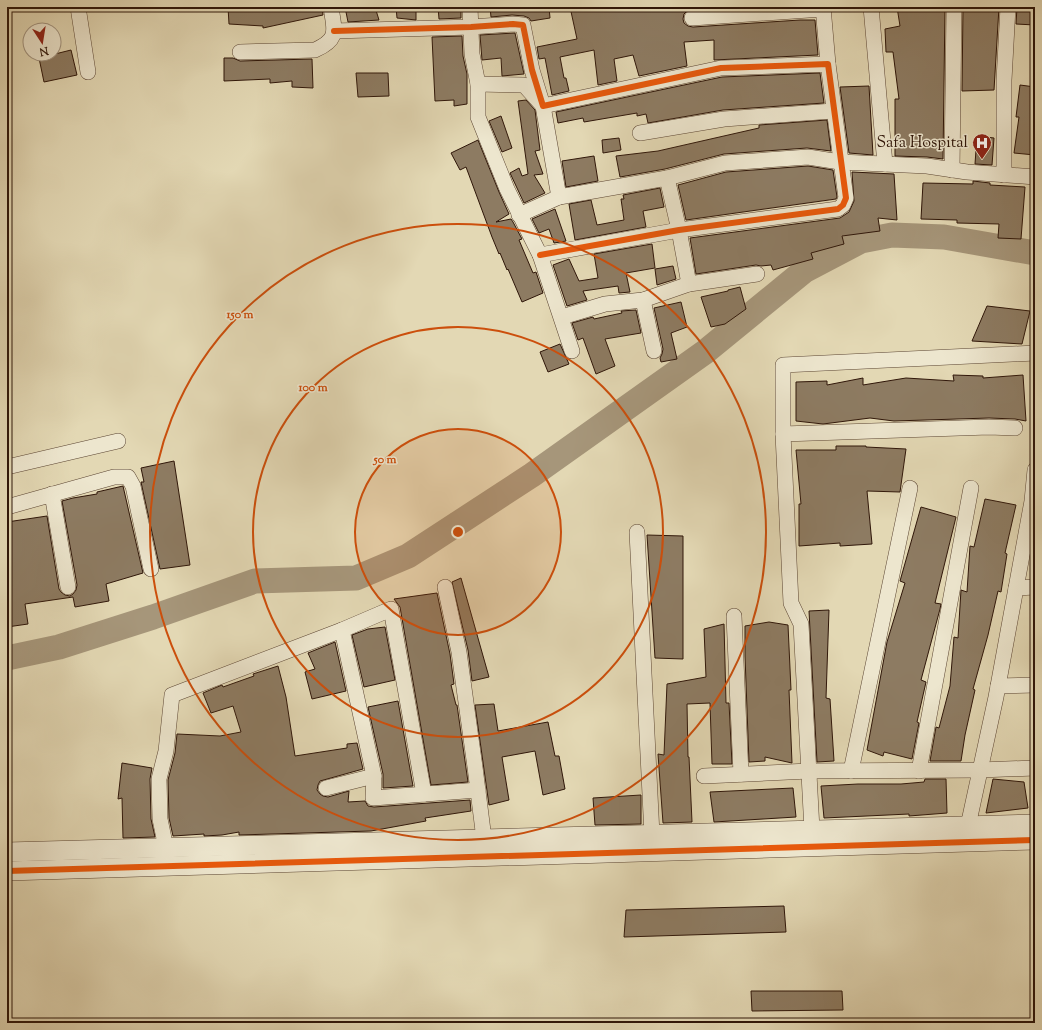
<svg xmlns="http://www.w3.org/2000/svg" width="1042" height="1030" font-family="'Sorts Mill Goudy',serif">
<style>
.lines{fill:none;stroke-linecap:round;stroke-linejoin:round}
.river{stroke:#a6967a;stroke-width:25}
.building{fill:#8d7b62;stroke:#2f1609}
.minor-casing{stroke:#5c4634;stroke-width:16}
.tertiary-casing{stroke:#5c4634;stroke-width:20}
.minor{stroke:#ede6ce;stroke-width:15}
.tertiary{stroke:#ede6ce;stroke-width:19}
.cycleway-casing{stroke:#ede6ce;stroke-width:8}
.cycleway{stroke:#e8590c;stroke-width:6}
.ring{fill:none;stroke:#cc4f0c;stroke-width:2}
.labels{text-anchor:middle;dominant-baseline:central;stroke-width:3;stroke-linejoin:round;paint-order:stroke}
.poi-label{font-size:16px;fill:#2f1609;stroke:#ede6ce;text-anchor:end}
.centre{fill:#cc4f0c;stroke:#ede6ce;stroke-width:2}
.ring-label{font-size:12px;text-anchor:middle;font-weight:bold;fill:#cc4f0c;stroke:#ede6ce;stroke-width:3;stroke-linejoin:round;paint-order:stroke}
</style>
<rect width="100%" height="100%" fill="#e3d8b4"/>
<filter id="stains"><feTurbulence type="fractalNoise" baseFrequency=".005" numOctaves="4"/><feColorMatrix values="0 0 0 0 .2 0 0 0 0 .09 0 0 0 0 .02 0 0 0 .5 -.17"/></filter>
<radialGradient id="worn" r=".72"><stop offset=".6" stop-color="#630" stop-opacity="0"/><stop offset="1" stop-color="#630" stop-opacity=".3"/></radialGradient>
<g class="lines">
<polyline class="river" points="7,658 59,647 153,617 255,581 356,578 408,556 532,475 705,352 804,271 861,241 892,235 944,237 1035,253"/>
</g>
<g class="building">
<polygon points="228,7 322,7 323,15 263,28 263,26 229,24"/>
<polygon points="345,7 375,7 379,20 348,22"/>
<polygon points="396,7 416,7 416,20 397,18"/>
<polygon points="438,7 461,7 461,18 439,19"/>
<polygon points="490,7 549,7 550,18 531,21 529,18 524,16 512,15 491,17"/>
<polygon points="570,7 721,7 691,9 687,11 684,14 683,19 684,23 688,26 693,27 800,20 815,20 818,55 714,60 714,40 684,42 687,66 639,76 633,55 614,59 617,81 598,85 594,50 560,57 564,78 566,78 569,91 552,95 545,58 539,59 537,47 577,39"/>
<polygon points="897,7 945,7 943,159 927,157 895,156 895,99 899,99 893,52 886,52 885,29 900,26"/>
<polygon points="963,7 999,7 994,90 962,91"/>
<polygon points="1017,7 1035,7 1035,25 1016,24"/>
<polygon points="515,33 524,74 502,76 501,58 482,60 480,35"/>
<polygon points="462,36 463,56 467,74 467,104 454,106 454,100 435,101 432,37"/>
<polygon points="71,50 77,75 44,82 39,58"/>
<polygon points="224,58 233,58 240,61 312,59 313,88 292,87 292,81 270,83 270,79 224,81"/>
<polygon points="356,73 388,73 389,96 358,97"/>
<polygon points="820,73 824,103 723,110 648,123 646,114 637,116 637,113 584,122 583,118 558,123 556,112 722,77"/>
<polygon points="1020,85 1035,87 1035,155 1014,153 1019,117 1016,117"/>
<polygon points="869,86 873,155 849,153 840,87"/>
<polygon points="526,100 535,110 540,150 535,151 543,174 534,175 545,193 524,203 510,173 519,168 522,176 528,174 518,101"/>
<polygon points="501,116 512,148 502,152 489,121"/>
<polygon points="827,120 831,151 807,148 724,154 665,169 620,177 616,156 658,151 759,128 759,125"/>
<polygon points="977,136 994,138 992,165 975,164"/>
<polygon points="619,138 621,150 603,153 602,140"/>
<polygon points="478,140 499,192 509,214 496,222 511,219 513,222 522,239 519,240 533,273 536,272 543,293 522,302 508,269 507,270 500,253 499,254 492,237 466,167 460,170 451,153"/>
<polygon points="594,156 598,181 566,187 562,161"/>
<polygon points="808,166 833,170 837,197 836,199 686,220 678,185 726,172"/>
<polygon points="852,172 894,174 897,220 878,218 880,231 842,236 844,244 811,253 813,259 773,270 771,265 761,266 756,265 696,274 690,238 840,218 849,212 854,201"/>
<polygon points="973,181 990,183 990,185 1025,187 1021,239 998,238 999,224 957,223 957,220 921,219 923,183 973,184"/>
<polygon points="660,188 664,207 643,211 646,227 575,240 569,204 591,200 597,225 624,220 621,199 624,199 623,195"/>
<polygon points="555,209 566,241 554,243 549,229 539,233 532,219"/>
<polygon points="652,244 655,268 626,273 630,292 619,293 618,286 583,291 587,300 567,306 553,265 569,259 579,281 598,278 594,254"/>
<polygon points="673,266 676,279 657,285 655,269"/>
<polygon points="740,287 746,309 725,324 711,327 701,297 728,291 728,290"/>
<polygon points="681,302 687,327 671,333 677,359 661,362 660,358 662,354 663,349 654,308"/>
<polygon points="987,306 1030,311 1022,344 972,341"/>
<polygon points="636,310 641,333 605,339 615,366 596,374 583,338 578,340 572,323 593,317 594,319 622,313 621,311"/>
<polygon points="560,344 569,364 548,372 540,352"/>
<polygon points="953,375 983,376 983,378 1023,375 1026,421 1015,419 989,418 894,421 870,418 823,424 796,421 796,382 827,381 827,385 863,378 863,385 906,378 954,381"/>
<polygon points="836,446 866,446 866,447 906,449 900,492 867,491 872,544 840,546 840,543 799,546 799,504 801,504 796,450 836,450"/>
<polygon points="174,461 190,565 160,569 141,482 144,482 141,468"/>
<polygon points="123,486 143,573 106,584 109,601 75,607 73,597 25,604 28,624 7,627 7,522 47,516 59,589 61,592 65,595 70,596 73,594 76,590 77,585 62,501 73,498 97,494 97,492"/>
<polygon points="985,499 1016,505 1005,553 1007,554 1001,592 998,591 988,635 973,689 975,690 965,735 961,761 930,761 936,727 939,728 950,686 954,637 958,638 961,590 967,592 970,546 974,547"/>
<polygon points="921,507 956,517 935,603 941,604 940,609 921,680 926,682 917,722 919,723 912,759 884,752 883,756 867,750 887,642 905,583 900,581"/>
<polygon points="647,535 683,536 683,659 655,658"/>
<polygon points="461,578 489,677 472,681 468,650 452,582"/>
<polygon points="437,593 450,654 454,684 451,685 456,705 457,705 468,782 431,785 400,607 394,599"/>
<polygon points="829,610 826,698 830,699 834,761 817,762 809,611"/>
<polygon points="769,622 788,625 791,690 789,690 792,763 765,757 765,761 749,762 745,656 745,626"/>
<polygon points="724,624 726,703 729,703 732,764 712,764 710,703 687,704 688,757 689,757 692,822 663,823 658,754 664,755 667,684 706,677 704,629"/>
<polygon points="385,627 395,680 364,687 352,635 368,629"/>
<polygon points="335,642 346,691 312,699 305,672 315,669 308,653"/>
<polygon points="278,666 286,697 295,756 347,748 347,744 357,743 363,769 320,781 318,785 317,790 320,794 323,796 328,797 349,791 348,802 365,801 368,806 374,807 470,800 471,811 425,818 426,821 371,831 239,835 239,832 222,835 204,836 204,834 173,836 169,818 168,780 175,753 177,734 220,736 241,732 233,706 211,713 203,693 222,685 223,687 254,676 253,674"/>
<polygon points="398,701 413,786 383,788 383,774 368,707"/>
<polygon points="494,704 498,731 548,722 555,756 559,756 565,789 543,795 535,751 502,757 509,800 489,805 475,705"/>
<polygon points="122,763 152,768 150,779 151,819 155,837 123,838 122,798 118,799"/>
<polygon points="925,779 946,779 947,813 909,816 909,814 824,818 821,786 858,784 901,784 924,782"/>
<polygon points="993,779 1024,782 1028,808 986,813"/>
<polygon points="793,788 796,817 714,822 710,792"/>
<polygon points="641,795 641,824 595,825 593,798"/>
<polygon points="784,906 786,932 624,937 626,910"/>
<polygon points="751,991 842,991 843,1010 752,1011"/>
</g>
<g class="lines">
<defs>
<g id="minor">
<polyline points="78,7 88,72"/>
<polyline points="470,7 472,54 478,84 478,117 507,189 540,255 572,351"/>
<polyline points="823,7 828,64"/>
<polyline points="871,7 885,164"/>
<polyline points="692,18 823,9"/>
<polyline points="334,31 471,27 513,24 523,25 532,70 543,106 721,68 828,64 846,198 843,205 838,209 679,230 540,255"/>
<path d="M240,52L315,50C340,39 334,30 331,7"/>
<polyline points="478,84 524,85 543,106 559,197"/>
<polyline points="640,133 724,119 833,111"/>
<polyline points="952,170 954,7"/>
<polyline points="1004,175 1004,80 1008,7"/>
<polyline points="667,178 679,230 689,284"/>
<polyline points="519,215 559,197 667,178 725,163 808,157 840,162 927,166 967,172 1035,177"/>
<polyline points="643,300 654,351"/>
<polyline points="562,317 605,304 643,300 689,284 757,274"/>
<polyline points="783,434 989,427 1015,428"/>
<polyline points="7,467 118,441"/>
<polyline points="52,494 68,587"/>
<polyline points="7,507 114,477 128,477 133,486 151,569"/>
<polyline points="637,532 652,835"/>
<polyline points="445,587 459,652 475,767 484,839"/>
<polyline points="1016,588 1035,587"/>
<polyline points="734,616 741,774"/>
<polyline points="342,630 391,609 424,794"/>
<polyline points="998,686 1035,685"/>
<polyline points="851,771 910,488"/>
<polyline points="919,771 971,488"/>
<polyline points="704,776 809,771 980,770 1035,768"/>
<polyline points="326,788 374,776"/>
<polyline points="968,826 996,697 1032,501 1035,470"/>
<polyline points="812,830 801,624 791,603 783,434 783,365 1035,353"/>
<polyline points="166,848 160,819 159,779 166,751 172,695 342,630 374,776 373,798 478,790"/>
</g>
<g id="tertiary">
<polyline points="7,852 1035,824"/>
<polyline points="7,871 1035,840"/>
</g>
</defs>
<use href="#minor" class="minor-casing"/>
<use href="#tertiary" class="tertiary-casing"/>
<use href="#minor" class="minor"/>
<use href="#tertiary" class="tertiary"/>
<defs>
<g id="cycleway">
<polyline points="334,31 471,27 513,24 523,25 532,70 543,106 721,68 828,64 846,198 843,205 838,209 679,230 540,255"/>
<polyline points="7,871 1035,840"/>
</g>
</defs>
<use href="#cycleway" class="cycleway-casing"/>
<use href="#cycleway" class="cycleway"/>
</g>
<circle cx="458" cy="532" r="103" fill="#cc4f0c" fill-opacity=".12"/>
<g class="ring">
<circle cx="458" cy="532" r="103"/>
<circle cx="458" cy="532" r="205"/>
<circle cx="458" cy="532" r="308"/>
</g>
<defs>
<symbol id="hospital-pin" viewBox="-11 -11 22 30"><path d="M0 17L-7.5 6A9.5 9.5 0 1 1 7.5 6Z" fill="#8f2418" stroke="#ede6ce"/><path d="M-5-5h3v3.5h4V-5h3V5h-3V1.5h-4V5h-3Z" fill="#fff"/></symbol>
</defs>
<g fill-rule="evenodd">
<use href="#hospital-pin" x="971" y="132" width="22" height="30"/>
</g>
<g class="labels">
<g class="poi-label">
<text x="968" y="143">Safa Hospital</text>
</g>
</g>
<circle cx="458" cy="532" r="6" class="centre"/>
<g class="ring-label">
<text x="240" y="318">150 m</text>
<text x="313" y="391">100 m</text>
<text x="385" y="463">50 m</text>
</g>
<rect width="1042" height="1030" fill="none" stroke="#e3d8b4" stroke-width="24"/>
<rect x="8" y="8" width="1026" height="1014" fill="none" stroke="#2f1609" stroke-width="2"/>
<rect x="12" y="12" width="1018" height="1006" fill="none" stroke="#2f1609"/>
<g transform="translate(42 42) rotate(168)"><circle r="19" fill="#ede6ce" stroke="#a1937f"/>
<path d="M0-3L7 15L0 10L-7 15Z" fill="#8f2418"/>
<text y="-6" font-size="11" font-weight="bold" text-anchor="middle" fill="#2f1609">N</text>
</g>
<rect width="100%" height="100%" filter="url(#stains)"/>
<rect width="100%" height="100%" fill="url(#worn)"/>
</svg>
